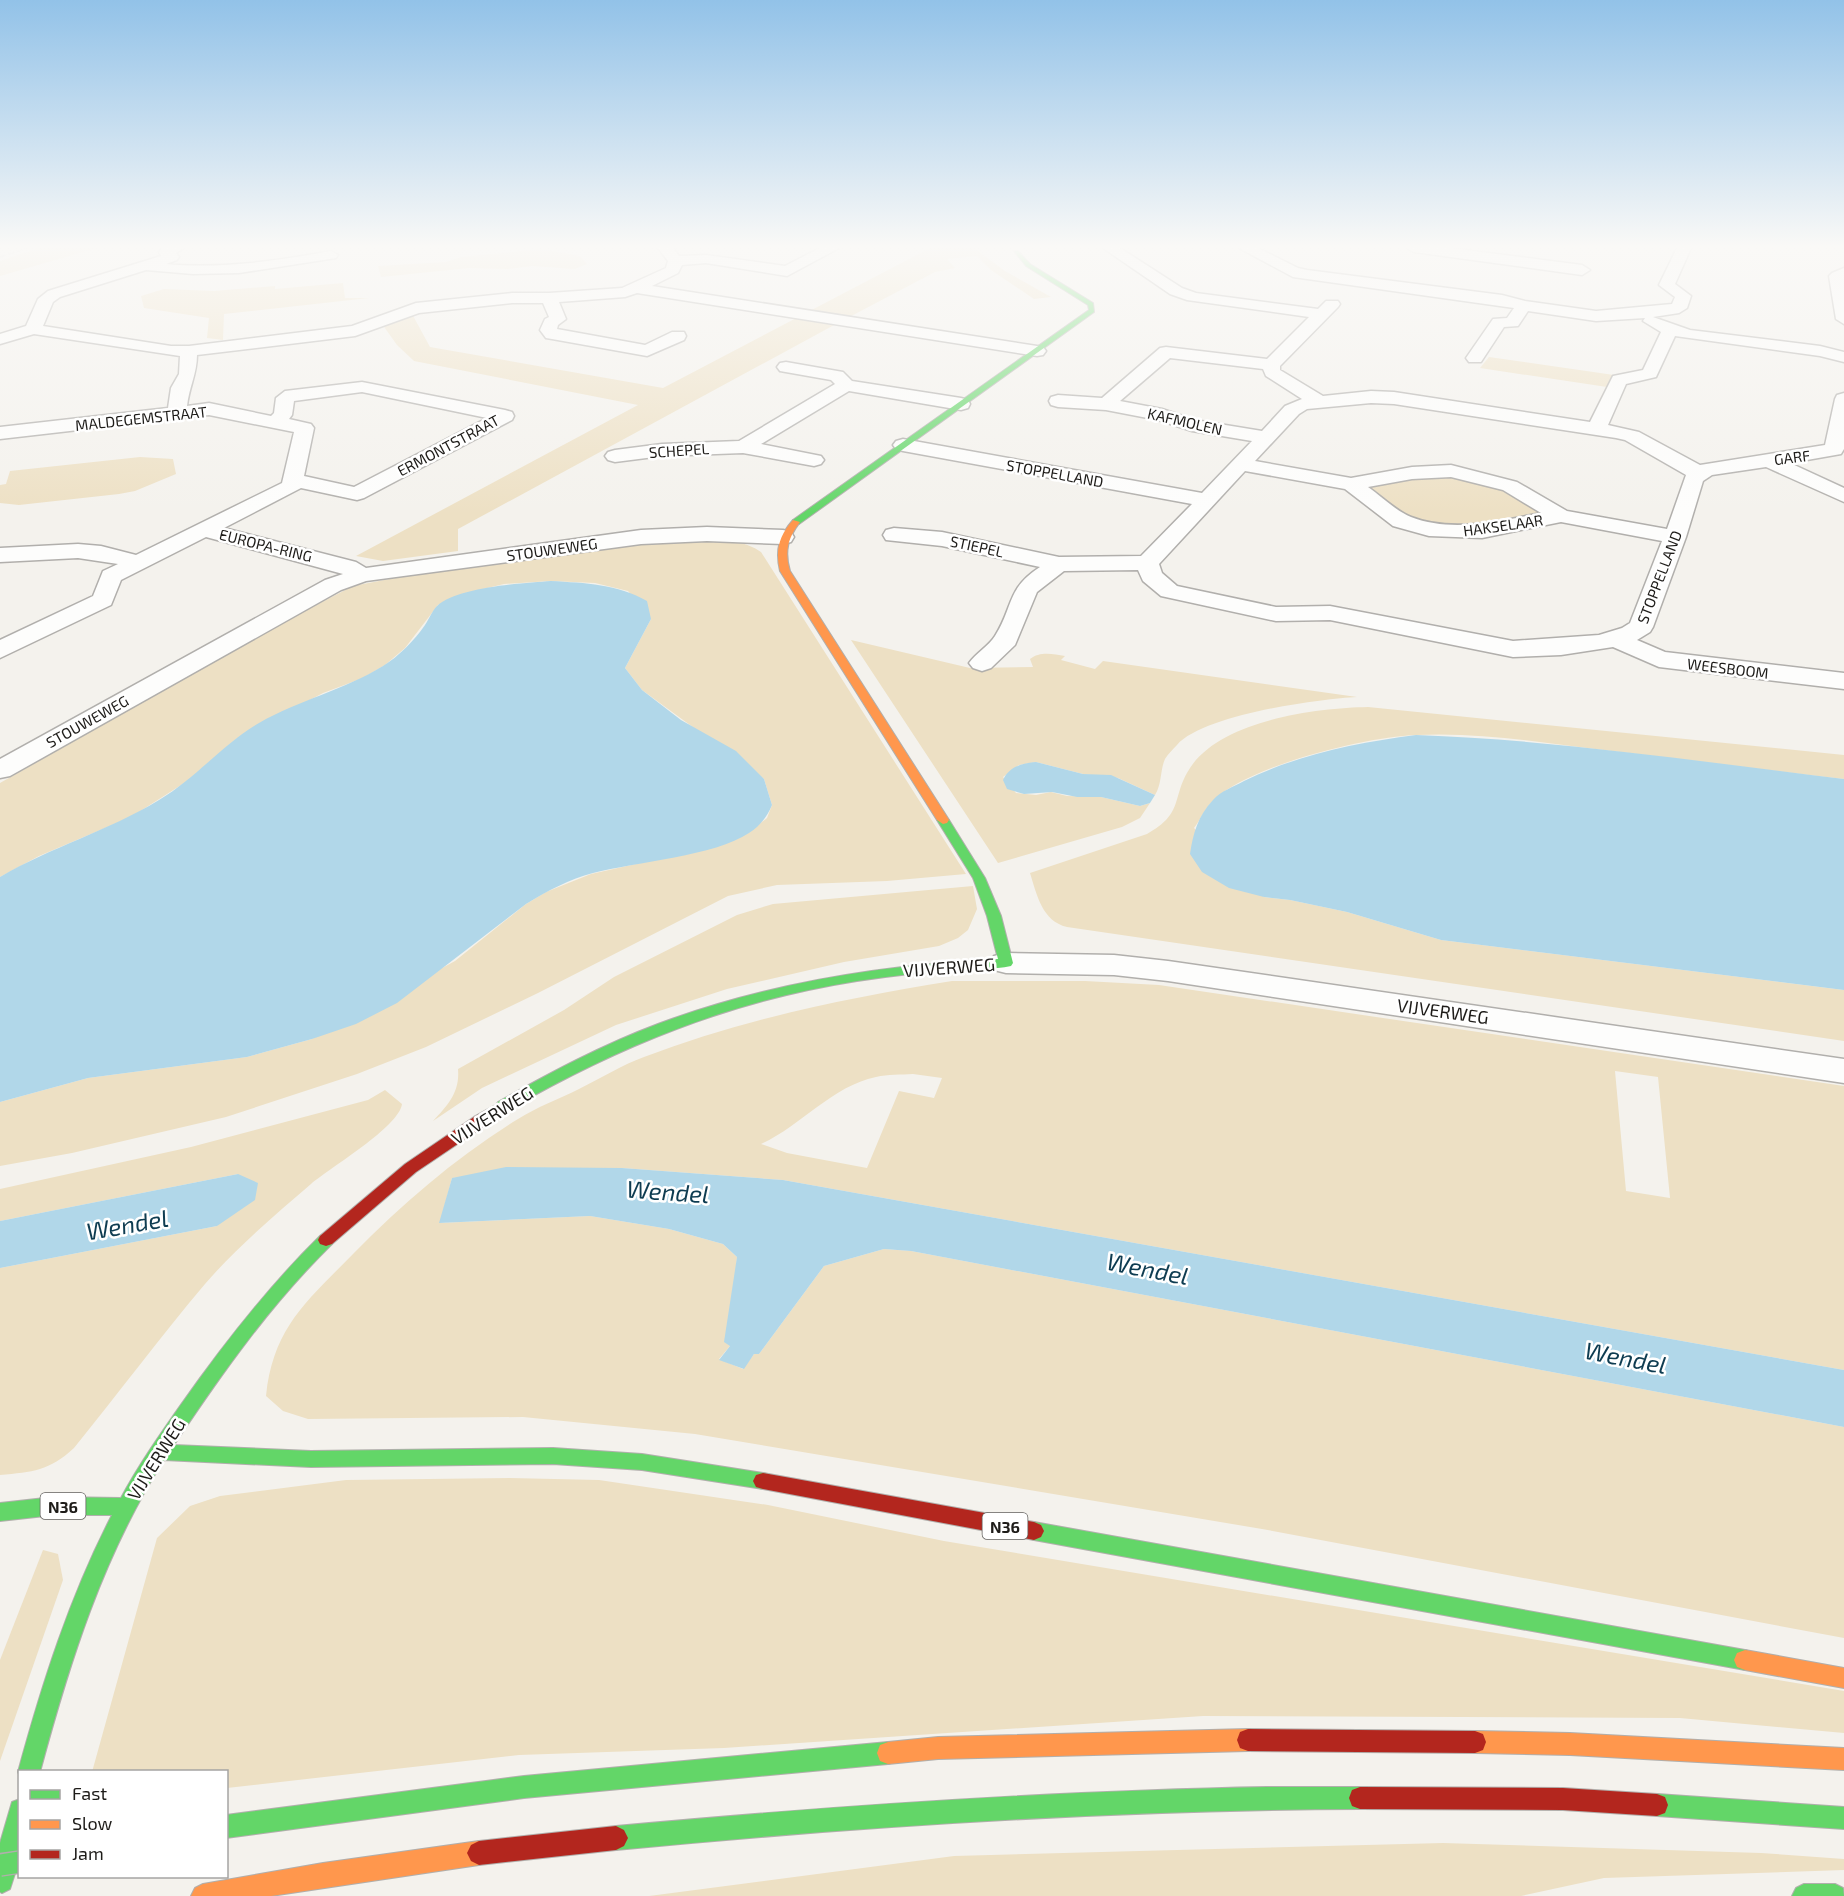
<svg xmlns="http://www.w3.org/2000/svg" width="1844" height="1896" font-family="'Exo 2',sans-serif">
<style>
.green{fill:#ede0c4;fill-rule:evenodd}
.water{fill:#b1d7e9}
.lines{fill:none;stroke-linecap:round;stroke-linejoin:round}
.street-casing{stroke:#b1afac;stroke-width:3}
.fast-casing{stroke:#b1afac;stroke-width:2}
.slow-casing{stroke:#b1afac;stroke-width:2}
.jam-casing{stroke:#b1afac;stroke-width:2}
.street{fill:#fdfdfc;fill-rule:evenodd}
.fast{fill:#63d668;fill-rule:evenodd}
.slow{fill:#ff974d;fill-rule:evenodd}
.jam{fill:#b3261e;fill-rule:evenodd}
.rail{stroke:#cecdcc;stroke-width:2;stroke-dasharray:6 3;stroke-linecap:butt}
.fast-bridge-casing{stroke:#b1afac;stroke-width:24;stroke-linecap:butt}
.fast-bridge{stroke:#63d668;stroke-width:21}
.labels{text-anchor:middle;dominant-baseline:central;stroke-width:5;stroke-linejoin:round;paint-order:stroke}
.far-street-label{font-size:15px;fill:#1e1c19;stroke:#fff}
.shield{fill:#fff;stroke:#62605e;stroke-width:1.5}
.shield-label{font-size:16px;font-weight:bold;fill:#1e1c19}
.street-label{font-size:18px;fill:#1e1c19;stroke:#fff}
.near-water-label{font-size:24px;font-style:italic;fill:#0e3c51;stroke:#fff}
</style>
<rect width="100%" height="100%" fill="#f4f2ed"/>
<g class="green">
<polygon points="39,248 97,248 0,276 0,261"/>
<polygon points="930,248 974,248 1005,271 1051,297 1034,299 991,270 977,256 947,259 955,268 935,272 836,324 458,529 458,551 383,561 356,556 638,405 414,361 397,345 382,324 411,312 430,347 663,388"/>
<polygon points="542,249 580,256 587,264 575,269 532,266 508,269 469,268 381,277 378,266 446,262 461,257"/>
<polygon points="343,283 345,298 369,298 224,314 223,340 207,338 209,318 144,308 141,296 164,289 214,291 275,286 275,289"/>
<polygon points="1489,357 1614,375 1607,387 1480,368"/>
<polygon points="140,457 173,459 176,474 135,491 119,494 19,505 0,503 0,485 6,484 10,471"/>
<polygon points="1439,474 1496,485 1545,515 1459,528 1415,522 1368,491 1367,485"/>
<path d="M667,540C698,540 735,534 761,552L966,874L887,881L777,885L728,896L538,993L426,1047L357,1074L226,1117L72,1153L0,1166V1102L88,1078L247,1057L312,1039L455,961L526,904L546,892L591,874L721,845L748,833L767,818L772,805L764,779L642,690L625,668L651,619L628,591L595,583L551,581L504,584L462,594L438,605L405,648L385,665L363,678L323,693L236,739L189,780L131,817L39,856L0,877V783L295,616L353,586L426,572Z"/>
<path d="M851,640L970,668L1033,667L1030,659C1040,651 1053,654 1065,656L1061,660L1095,669L1103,661L1357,697C1317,699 1203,715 1177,745C1173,749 1168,754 1165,759C1160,770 1162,784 1155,795L1118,778L1083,774L1036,762L1019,765L1003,777L1016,793L1036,795L1051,792L1067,796L1101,797L1140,806L1150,803L1140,818L1122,827L998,863Z"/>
<path d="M1368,707L1844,755V779C1758,769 1673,758 1587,748C1531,741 1473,732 1416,735C1365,737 1252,765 1215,799C1206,806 1201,819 1194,828L1264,897L1290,900L1347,912L1441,940L1844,990V1041L1067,927C1042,921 1037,895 1030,873L1147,834C1185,813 1171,797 1190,768C1221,720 1316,708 1368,707Z"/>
<path d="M973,886L977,909L968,930L958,938L939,946L844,962L727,989L616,1025L482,1088L433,1121C448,1105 460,1092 458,1069L564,1010L614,977L737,915L773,904Z"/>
<path d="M952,981H1085L1159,985L1844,1086V1370L783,1180L622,1168L452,1178L440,1223L590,1216L669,1229L723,1244L737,1257L730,1346L719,1359L743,1369L754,1354H759L824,1266L884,1249L911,1251L1844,1427V1638L1262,1529L695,1434L523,1417L308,1419L283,1411L266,1396C273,1327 308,1300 354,1253C403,1203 458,1156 518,1119C537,1107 559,1099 579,1089C601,1078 622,1065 644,1057C744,1019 847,998 952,981ZM1615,1071L1658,1077L1670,1198L1626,1191ZM913,1074L942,1078L934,1098L899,1091L867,1168L787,1153L761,1144C801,1126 832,1086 876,1077C888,1074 901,1075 913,1074Z"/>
<path d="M385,1090L402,1104C399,1127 331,1167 311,1184C275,1215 237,1247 205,1284C160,1337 118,1394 74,1448C49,1471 33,1472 0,1475V1268L217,1226L238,1174L0,1221V1189L191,1147L368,1100Z"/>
<polygon points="510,1478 599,1480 768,1505 944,1541 1844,1691 1844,1733 1680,1718 1203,1716 724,1748 519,1755 227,1788 226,1772 92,1772 157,1538 190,1506 220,1496 346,1480"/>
<polygon points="43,1550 58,1554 63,1580 0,1761 0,1660"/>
<polygon points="1443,1843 1761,1853 1844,1859 1844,1870 1604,1878 1521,1896 649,1896 954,1856"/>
</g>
<g class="water">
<path d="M551,581C586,583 617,584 647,601L651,619L625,668L642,690L681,720L736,751L764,779L772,805C767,817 760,826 749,833C715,856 636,862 593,873C570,879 547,891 526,904L397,1003L356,1024L312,1039L247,1057L88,1078L0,1102V877C51,847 108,831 159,800C196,778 223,744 259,723C299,700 344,690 383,666C399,656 414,641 425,625C429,619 432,611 437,606C457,587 524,583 551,581Z"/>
<path d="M1416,735C1559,740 1702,762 1844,779V990L1441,940L1347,912L1290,900L1264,897L1229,888L1202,872L1190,854C1193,833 1198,816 1213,800C1221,791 1233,787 1244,781C1299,754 1356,743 1416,735Z"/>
<path d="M1036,762L1083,774L1111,775L1155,795L1150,803L1140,806L1101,797H1077L1052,792L1024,794L1007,789L1003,780C1009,767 1022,763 1036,762Z"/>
<polygon points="506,1167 622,1168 783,1180 1844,1370 1844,1427 911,1251 884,1249 824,1266 759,1354 754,1354 744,1369 719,1360 730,1346 724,1342 737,1257 723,1244 669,1229 590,1216 439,1223 452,1178"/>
<polygon points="238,1174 258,1183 255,1200 217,1226 0,1268 0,1221"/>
</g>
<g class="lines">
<defs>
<g id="street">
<path d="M162,248H184L176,253L179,257L177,260L166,264C221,269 277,261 331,251L338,255L336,258L239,273L193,274L146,270L60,297L53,302L43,326L171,346H189L352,326L416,303L512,293H549L622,288L666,268L668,261L658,248H673L679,256L706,255L785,266L820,248H839L787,276L706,263L682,265L678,273L652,286L1037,346L1043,347L1046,351L1043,355L1037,356L637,293L625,297L559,302L566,319L558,325L557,329L645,345L672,332H684L686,336L684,340L647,356L552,339L546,338L540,330L545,319L549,317L543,303H512L419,313L355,336L197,355C197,374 189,387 187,406L209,403L271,416L274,413L276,398L285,391L362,382L505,410L512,412L514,416L512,420L364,498L357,500L301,488L224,528L356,562L366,568L641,530L707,527L783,530L791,532L794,537L791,542L783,544L707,541L641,544L366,581L341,590L10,776L0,778V759L325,580L343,574L206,537L121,580L111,605L0,658V640L93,596L103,571L118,564L78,558L0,562V548L78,544L101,546L136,555L282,483L294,432L209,415L0,439V427L168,408L171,388L179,374L180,356L34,334L0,344V334L26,326L38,299L48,291L161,256L159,252ZM362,392L487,418L354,487L304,476L314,428L311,424L289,419L292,415L294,401Z"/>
<path d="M1103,248H1120L1182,288L1196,293L1318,309L1326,301H1338L1340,304L1338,307L1280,366V370L1323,396L1371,391L1394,392L1590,422L1613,376L1643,370L1661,332L1643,321L1645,318L1596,321L1528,311L1518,326L1504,327L1481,362H1469L1466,358L1493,319L1507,318L1514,308L1293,277L1239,248H1258L1298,268L1307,270L1502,295L1525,301L1596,311L1672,304L1675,297L1659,285L1677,248H1691L1675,284L1691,296L1687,308L1679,313L1653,317L1690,330L1820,346L1844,352V362L1820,356L1675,336L1656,377L1626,384L1608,425L1639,432L1700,465L1825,445L1835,399L1837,395L1844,393V449L1841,454L1790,463L1844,488V502L1766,467L1712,475L1703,481L1686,537L1653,627L1650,632L1637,640L1665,652L1844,673V689L1659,667L1613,647L1561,655L1513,657L1330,620L1276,621L1161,596L1143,581L1138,570L1064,571L1037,592L1015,645L991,668L982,671L973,668L969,663C976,653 989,646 995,636C1014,606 1006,589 1040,567L942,546L886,540L883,535L886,530L894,528L942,532L1059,557L1141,556L1192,504L903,451L896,449L893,445L896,441L903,439L1202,493L1252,441L1192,431L1158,420L1106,410L1058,407L1051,405L1049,401L1051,397L1058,395L1102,398L1160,348L1166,347L1267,359L1309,317L1187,300L1170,294ZM1170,358L1263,369L1266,376L1302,399L1285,406L1262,431L1195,420L1162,409L1120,401ZM1371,403L1394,404L1616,438L1625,440L1686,475L1667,529L1567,511L1517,482L1451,465L1412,467L1351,478L1255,461L1299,414L1307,409ZM1245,471L1345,489L1393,526L1429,536L1482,538L1561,522L1662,541L1630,623L1622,628L1599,635L1513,641L1330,606L1276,607L1177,586L1162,573L1159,564ZM1451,477L1503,490L1541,513C1500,521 1452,533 1411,517C1396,511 1381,496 1368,487L1412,479Z"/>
<polygon points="1407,248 1450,248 1582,265 1590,270 1582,275 1414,252"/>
<polygon points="1844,268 1844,324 1836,319 1829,276 1832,273"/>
<polygon points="786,362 843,372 852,381 961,398 968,400 970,404 968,408 961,410 849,391 761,444 821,456 824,460 821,464 814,466 743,453 662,456 615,462 608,460 605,456 608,452 615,450 662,444 739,441 835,384 831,380 780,371 777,367 780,363"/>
<polygon points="1006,953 1114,955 1168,961 1844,1059 1844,1083 1168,981 1114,975 1006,973 994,970 989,963 994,956"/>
</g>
<g id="fast">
<polygon points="1014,251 1018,251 1030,264 1093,303 1094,312 799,524 793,524 793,520 1089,310 1088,305 1026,266"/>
<path d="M943,816L949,820L985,878L1001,916L1013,963L1011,966C994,970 974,968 956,970C923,972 890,976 857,981C730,1001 619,1046 508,1110H498L495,1106L498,1102C550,1073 602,1045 658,1024C767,983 882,965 998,959L987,916L973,878L937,820Z"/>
<path d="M326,1234L332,1236L334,1240L332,1244C270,1305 222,1373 174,1445L311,1451L553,1448L642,1454L763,1473L770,1475L773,1481L770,1487L763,1489L642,1470L553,1464L311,1467L164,1460C103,1555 69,1664 40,1772H20V1776L18,1772C42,1684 70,1596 112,1515H54L0,1521V1503L54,1497L121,1498C138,1466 159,1436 180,1406C223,1345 267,1288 320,1236Z"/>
<polygon points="1034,1522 1745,1650 1753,1653 1756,1660 1753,1667 1745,1670 1034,1540 1027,1537 1024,1531 1027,1525"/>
<polygon points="888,1742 896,1745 899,1753 896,1761 888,1764 524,1798 226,1838 226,1815 524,1776"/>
<path d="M1267,1787H1360L1368,1790L1371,1798L1368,1806L1360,1809C1111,1810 864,1826 616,1850L608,1846L604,1838L608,1830L616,1826C833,1806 1049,1791 1267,1787Z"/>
<polygon points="1657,1794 1844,1807 1844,1829 1657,1816 1649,1813 1646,1805 1649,1797"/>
<polygon points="20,1799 20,1858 10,1889 2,1893 0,1892 0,1843 12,1802"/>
<polygon points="1804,1884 1835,1884 1843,1888 1844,1896 1792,1896 1796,1888"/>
</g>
<g id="slow">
<path d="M793,520L800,522C788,538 784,551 790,571L949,820L947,823L943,824L937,820L780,571C775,550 779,536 793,520Z"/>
<polygon points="1745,1650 1844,1668 1844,1688 1745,1670 1737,1667 1734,1660 1737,1653"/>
<polygon points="1248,1729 1256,1732 1259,1740 1256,1748 1248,1751 938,1759 888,1764 880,1761 877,1753 880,1745 888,1742 938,1737"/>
<polygon points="1475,1731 1570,1733 1844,1748 1844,1770 1570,1755 1475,1753 1467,1750 1464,1742 1467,1734"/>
<polygon points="479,1841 487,1845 491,1853 487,1861 479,1865 271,1896 191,1896 195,1888 203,1884 323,1863"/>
</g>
<g id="jam">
<polygon points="503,1101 508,1102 511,1106 508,1110 416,1172 332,1244 326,1246 320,1244 318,1240 320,1236 405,1164 474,1117"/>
<polygon points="763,1473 1034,1522 1041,1525 1044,1531 1041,1537 1034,1540 763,1489 756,1487 753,1481 756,1475"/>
<polygon points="1248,1729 1475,1731 1483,1734 1486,1742 1483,1750 1475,1753 1248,1751 1240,1748 1237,1740 1240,1732"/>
<polygon points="1360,1787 1563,1788 1657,1794 1665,1797 1668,1805 1665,1813 1657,1816 1563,1810 1360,1809 1352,1806 1349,1798 1352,1790"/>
<polygon points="616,1826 624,1830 628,1838 624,1846 616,1850 479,1865 471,1861 467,1853 471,1845 479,1841"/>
</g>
</defs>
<use href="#street" class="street-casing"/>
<use href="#fast" class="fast-casing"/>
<use href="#slow" class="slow-casing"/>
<use href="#jam" class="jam-casing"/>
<use href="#street" class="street"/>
<use href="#fast" class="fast"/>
<use href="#slow" class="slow"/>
<use href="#jam" class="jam"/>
<polyline class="rail" points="0,257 27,248"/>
<defs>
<polyline id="fast-bridge" points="0,1865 20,1862"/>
</defs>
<use href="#fast-bridge" class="fast-bridge-casing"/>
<use href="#fast-bridge" class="fast-bridge"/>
</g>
<linearGradient id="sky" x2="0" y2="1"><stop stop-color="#92c2e8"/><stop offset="0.48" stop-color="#faf9f7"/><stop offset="1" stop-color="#faf9f7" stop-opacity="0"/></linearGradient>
<rect width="1844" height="514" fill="url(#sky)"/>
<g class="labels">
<g class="far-street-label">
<text transform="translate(141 418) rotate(-6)">MALDEGEMSTRAAT</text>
<text transform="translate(1185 421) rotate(13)">KAFMOLEN</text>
<text transform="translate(448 445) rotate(-28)">ERMONTSTRAAT</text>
<text transform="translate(679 450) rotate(-4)">SCHEPEL</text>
<text transform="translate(1792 457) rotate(-7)">GARF</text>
<text transform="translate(1055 473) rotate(10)">STOPPELLAND</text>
<text transform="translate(1503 525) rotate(-8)">HAKSELAAR</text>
<text transform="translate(266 545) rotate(14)">EUROPA-RING</text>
<text transform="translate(977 546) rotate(12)">STIEPEL</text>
<text transform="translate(552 549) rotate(-8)">STOUWEWEG</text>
<text transform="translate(1659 577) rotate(-69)">STOPPELLAND</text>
<text transform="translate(1728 668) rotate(7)">WEESBOOM</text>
<text transform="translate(87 721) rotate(-29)">STOUWEWEG</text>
</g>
<g class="shield">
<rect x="40.5" y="1493" width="45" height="26" rx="4.5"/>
<rect x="982.5" y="1513" width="45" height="26" rx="4.5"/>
</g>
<g class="shield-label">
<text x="63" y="1506">N36</text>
<text x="1005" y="1526">N36</text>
</g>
<g class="street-label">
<text transform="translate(949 967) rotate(-4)">VIJVERWEG</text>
<text transform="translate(1443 1011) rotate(8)">VIJVERWEG</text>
<text transform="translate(492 1115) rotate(-32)">VIJVERWEG</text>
<text transform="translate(156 1459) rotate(-58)">VIJVERWEG</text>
</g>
<g class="near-water-label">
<text transform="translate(668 1191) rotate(4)">Wendel</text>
<text transform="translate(127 1224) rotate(-10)">Wendel</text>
<text transform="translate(1148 1268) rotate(11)">Wendel</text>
<text transform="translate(1626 1357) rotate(11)">Wendel</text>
</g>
</g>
<rect x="18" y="1770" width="210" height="108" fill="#ffffff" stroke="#a5a4a3" stroke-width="1.5"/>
<rect x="30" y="1790" width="30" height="9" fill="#63d668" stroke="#a5a4a3" stroke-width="1.5"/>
<text x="72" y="1800" font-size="18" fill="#1e1c19">Fast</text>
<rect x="30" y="1820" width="30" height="9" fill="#ff974d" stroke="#a5a4a3" stroke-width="1.5"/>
<text x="72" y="1830" font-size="18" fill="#1e1c19">Slow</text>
<rect x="30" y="1850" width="30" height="9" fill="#b3261e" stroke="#a5a4a3" stroke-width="1.5"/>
<text x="72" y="1860" font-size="18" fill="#1e1c19">Jam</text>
</svg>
